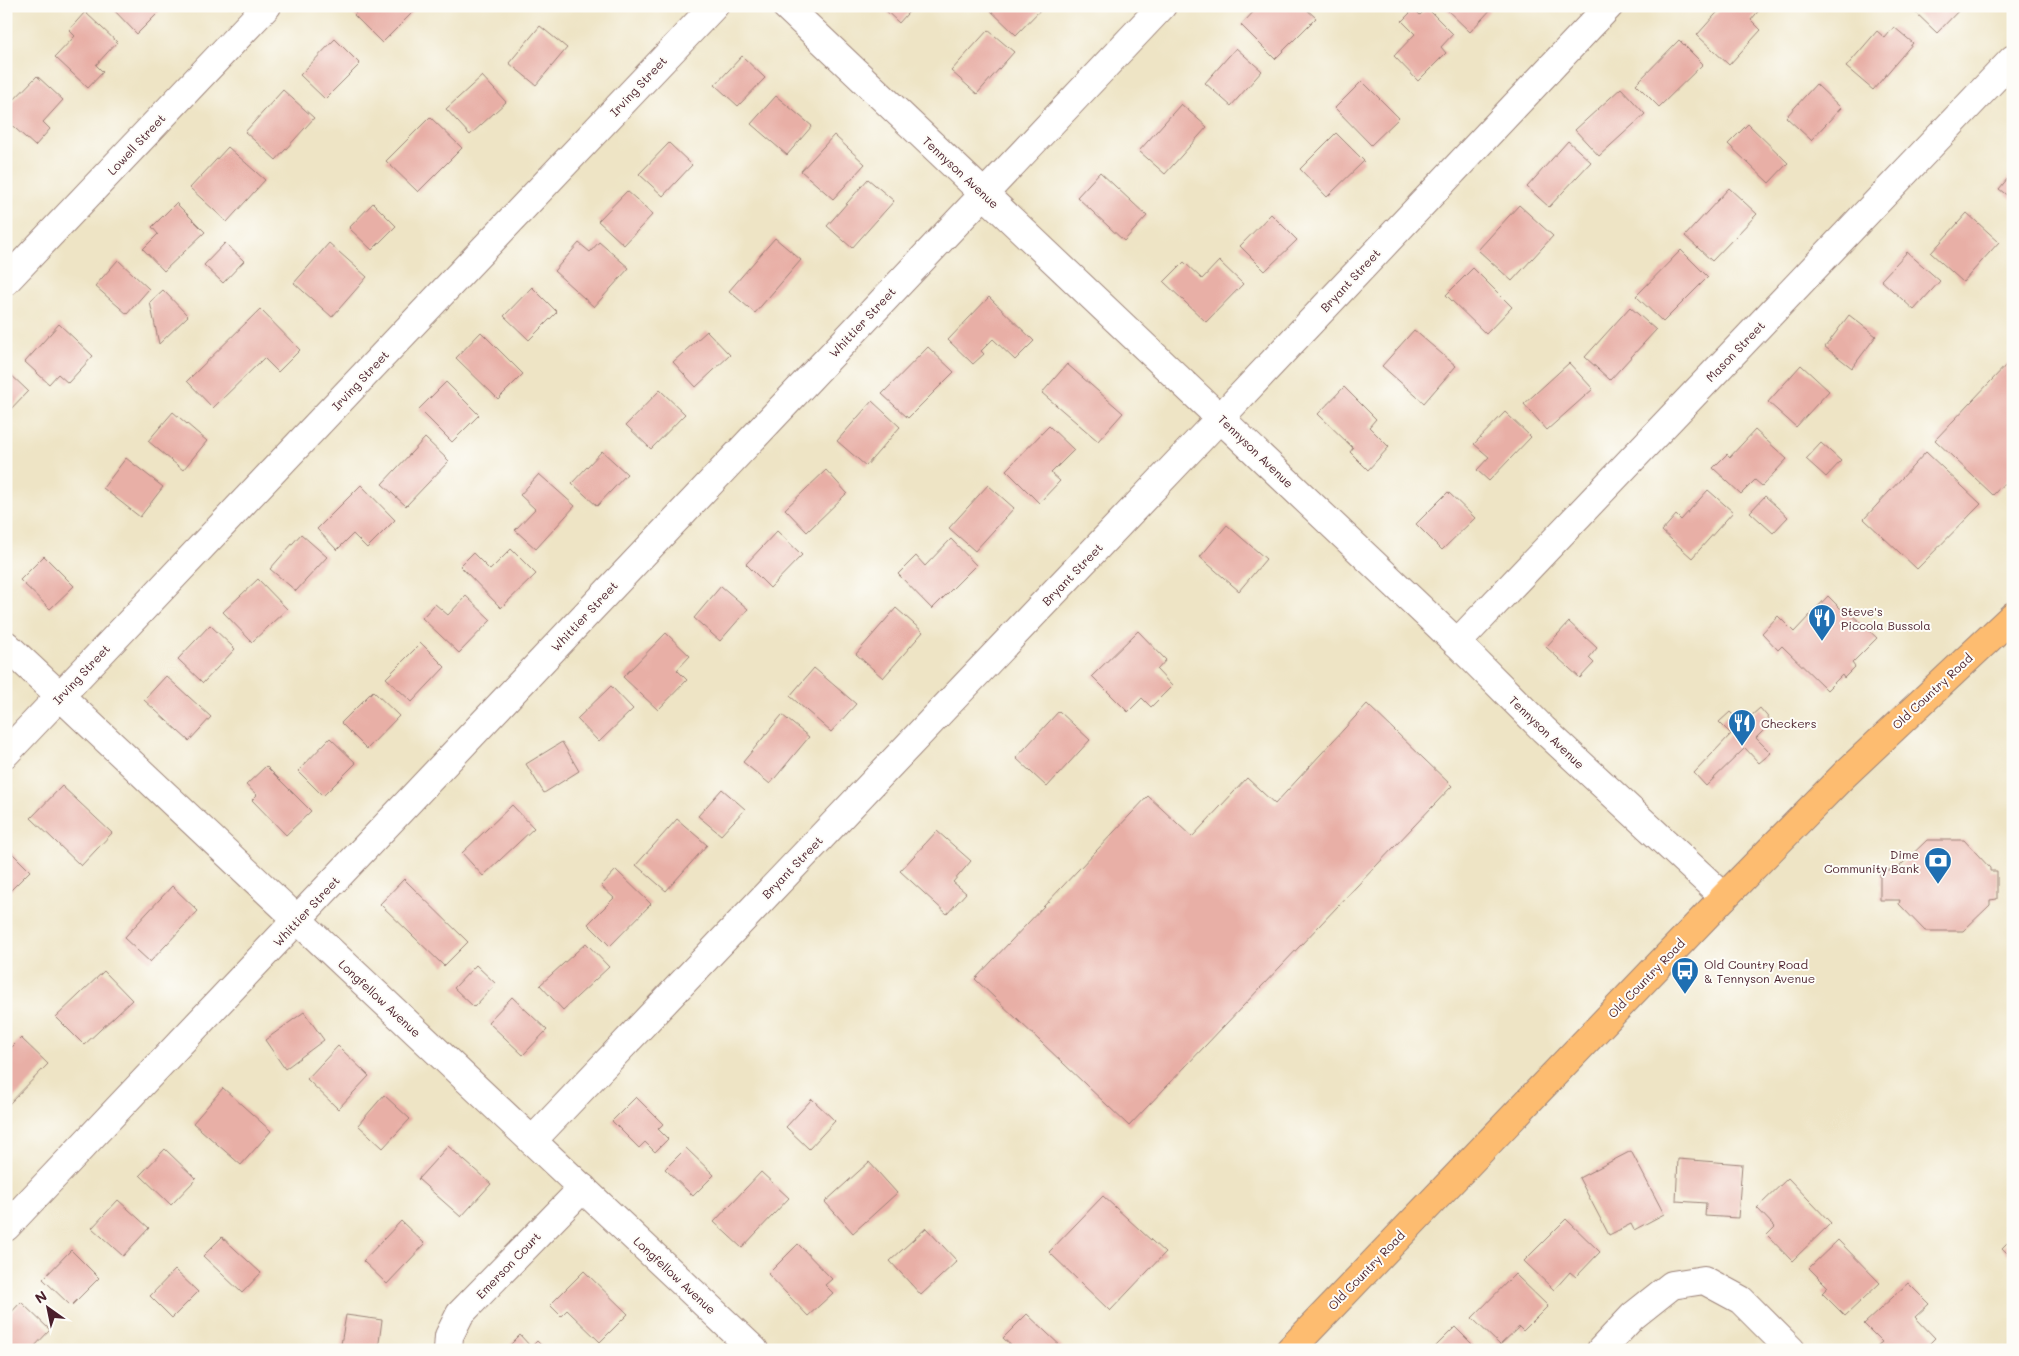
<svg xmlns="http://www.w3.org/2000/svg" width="2019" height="1356" font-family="Mali,sans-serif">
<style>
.building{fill:#e8afa6}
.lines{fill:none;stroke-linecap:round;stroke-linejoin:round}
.minor-casing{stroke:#9c8278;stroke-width:30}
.major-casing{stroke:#9c8278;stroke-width:30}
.minor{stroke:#fff;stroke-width:28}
.major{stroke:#fdbc6f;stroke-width:28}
.labels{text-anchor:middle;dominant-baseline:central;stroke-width:4;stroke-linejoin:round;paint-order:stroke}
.street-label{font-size:12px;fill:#4a1f2b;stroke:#fdfcf7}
.poi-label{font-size:12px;fill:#4a1f2b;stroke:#fdfcf7;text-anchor:start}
</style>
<rect width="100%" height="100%" fill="#fdfcf7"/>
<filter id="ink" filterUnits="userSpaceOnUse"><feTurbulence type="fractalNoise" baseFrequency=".02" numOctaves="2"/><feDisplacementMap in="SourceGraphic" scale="10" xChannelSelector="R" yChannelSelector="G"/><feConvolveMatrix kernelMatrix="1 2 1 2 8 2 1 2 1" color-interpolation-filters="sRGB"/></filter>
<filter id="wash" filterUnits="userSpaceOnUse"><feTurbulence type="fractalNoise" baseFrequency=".0096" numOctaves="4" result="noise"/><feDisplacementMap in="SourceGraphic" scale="20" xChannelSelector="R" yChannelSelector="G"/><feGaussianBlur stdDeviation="1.12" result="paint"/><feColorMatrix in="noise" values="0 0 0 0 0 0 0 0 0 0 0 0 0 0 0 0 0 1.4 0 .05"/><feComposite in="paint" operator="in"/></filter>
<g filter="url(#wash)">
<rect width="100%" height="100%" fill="#eee4c5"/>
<g id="blocks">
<g class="building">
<polygon points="110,6 165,6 137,34"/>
<polygon points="363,6 419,6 382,43 354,15"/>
<polygon points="881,6 914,6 899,23"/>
<polygon points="986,6 1044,6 1016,35"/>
<polygon points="1259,6 1303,6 1316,18 1275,59 1241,25"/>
<polygon points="1443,6 1494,6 1470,32"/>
<polygon points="1723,6 1757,6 1760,9 1751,20 1761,30 1729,65 1697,35"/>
<polygon points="1916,6 1963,6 1937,33 1913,10"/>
<polygon points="1427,8 1453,34 1441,47 1446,53 1418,81 1394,56 1415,34 1402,21 1414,9 1420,15"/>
<polygon points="85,12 117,42 96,65 103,72 88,88 55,57 75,36 69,30"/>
<polygon points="540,26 567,48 536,85 509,63"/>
<polygon points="1894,27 1913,43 1873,90 1846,67 1877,31 1885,38"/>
<polygon points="988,30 1014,52 977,94 951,71"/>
<polygon points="335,39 360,64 325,99 300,75"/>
<polygon points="1679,40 1703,64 1659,107 1636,84"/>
<polygon points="1236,48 1262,71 1231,106 1205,83"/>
<polygon points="742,56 765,78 738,106 715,85"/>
<polygon points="37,76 63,100 43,122 50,129 35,146 6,120 6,108"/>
<polygon points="482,76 506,102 470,135 446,109"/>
<polygon points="1362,81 1399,118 1371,145 1335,108"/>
<polygon points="1816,84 1841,108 1811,140 1786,117"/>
<polygon points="1621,88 1645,114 1599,156 1575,130"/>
<polygon points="283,90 314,118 276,160 245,132"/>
<polygon points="776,96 812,126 787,155 751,124"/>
<polygon points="1181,104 1207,127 1165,174 1139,151"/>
<polygon points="430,117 462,148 418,192 386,161"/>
<polygon points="1748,124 1788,163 1769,183 1728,144"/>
<polygon points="1336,133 1364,161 1327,197 1300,169"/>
<polygon points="834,135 865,164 833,199 801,171"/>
<polygon points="1568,141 1591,162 1549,207 1527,187"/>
<polygon points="669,143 692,165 663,196 639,174"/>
<polygon points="228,147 265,180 227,222 190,188"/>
<polygon points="1100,172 1147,216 1124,241 1077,197"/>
<polygon points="2013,172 2013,200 1999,189"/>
<polygon points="868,179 894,201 852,248 827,226"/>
<polygon points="1729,188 1757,214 1712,261 1685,236"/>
<polygon points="627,191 653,214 624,245 598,221"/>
<polygon points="176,203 205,232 164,271 143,249 158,234 152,227"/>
<polygon points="373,203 396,226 372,250 349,228"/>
<polygon points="1519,205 1553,236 1512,281 1478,250"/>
<polygon points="1967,213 1999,242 1963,282 1931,253"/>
<polygon points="1271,214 1297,240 1265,271 1240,246"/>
<polygon points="775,238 801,260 755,313 729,291"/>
<polygon points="599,242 629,268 594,307 554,271 579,243 590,252"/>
<polygon points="225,243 244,261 223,283 204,265"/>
<polygon points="329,243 367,277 332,317 294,283"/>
<polygon points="1681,250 1708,277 1663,322 1636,296"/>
<polygon points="1907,252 1940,281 1914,310 1881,280"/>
<polygon points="118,260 149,289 127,314 95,286"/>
<polygon points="1219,261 1243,284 1206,322 1164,282 1184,262 1202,279"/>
<polygon points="1473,268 1512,307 1486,334 1446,295"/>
<polygon points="532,287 557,312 529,340 504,316"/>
<polygon points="163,290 188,316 159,344 150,302"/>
<polygon points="989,297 1034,341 1015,360 993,339 981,351 984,354 973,364 948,340"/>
<polygon points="1630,307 1656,330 1610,380 1585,357"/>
<polygon points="260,309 300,350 278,372 264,358 213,408 187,381"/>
<polygon points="1849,315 1876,336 1852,368 1825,347"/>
<polygon points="59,324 93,356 68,383 58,374 49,384 25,362"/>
<polygon points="1414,330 1456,366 1424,403 1382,366"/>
<polygon points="707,331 730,355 696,387 673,362"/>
<polygon points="481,332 523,374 498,399 456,358"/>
<polygon points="928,347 954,372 908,418 882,394"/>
<polygon points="2009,362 2013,365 2013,474 1993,495 1935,440"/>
<polygon points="1569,363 1593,389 1547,430 1524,404"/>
<polygon points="1067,364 1123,413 1098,441 1042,393"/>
<polygon points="1801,365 1829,391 1796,427 1768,402"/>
<polygon points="6,370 28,391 6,414"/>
<polygon points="446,382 479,415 452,442 419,409"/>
<polygon points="1344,387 1376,419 1369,427 1389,447 1368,470 1350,452 1353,448 1318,414"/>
<polygon points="660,390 685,414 651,449 626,425"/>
<polygon points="872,401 900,427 866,466 837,441"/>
<polygon points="173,412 207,441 183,470 148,441"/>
<polygon points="1505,412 1531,437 1489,481 1477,470 1489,457 1474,444"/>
<polygon points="1049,426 1074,450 1051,473 1060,481 1039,503 1006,470"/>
<polygon points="1755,430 1787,459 1762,486 1755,480 1741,494 1713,468 1727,454 1730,457"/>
<polygon points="425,438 449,461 406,506 382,484"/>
<polygon points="1821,443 1841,461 1826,477 1806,459"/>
<polygon points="602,451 627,474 597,506 572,483"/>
<polygon points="1926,452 1981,504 1917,569 1864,519"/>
<polygon points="126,458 163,487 140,517 103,488"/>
<polygon points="826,470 847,493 807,532 785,509"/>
<polygon points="539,474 575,506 536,549 515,530 535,509 520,495"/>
<polygon points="361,485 395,520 367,548 353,534 337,550 317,529"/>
<polygon points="988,485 1014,508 975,551 949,528"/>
<polygon points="1708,490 1733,512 1692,558 1662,531 1676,515 1681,520"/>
<polygon points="1448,492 1475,518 1442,550 1416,524"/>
<polygon points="1765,496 1788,517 1773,533 1750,512"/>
<polygon points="1227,525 1266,559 1239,591 1200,557"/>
<polygon points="777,531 802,555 770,588 746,564"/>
<polygon points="301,534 327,557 296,591 270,569"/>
<polygon points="951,539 976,565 932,609 898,574 916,556 925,566"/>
<polygon points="511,549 536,574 501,608 460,566 473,553 490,570"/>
<polygon points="44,556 74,586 50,609 20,580"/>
<polygon points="258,579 287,609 252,642 223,612"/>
<polygon points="721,586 748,609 720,641 694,618"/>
<polygon points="466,596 491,620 459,653 422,618 435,604 448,615"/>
<polygon points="1828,596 1845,613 1847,610 1877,638 1852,663 1855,667 1844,678 1842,675 1827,690 1782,646 1778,650 1762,633 1778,616 1794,632"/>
<polygon points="896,608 923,632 883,678 856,654"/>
<polygon points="1569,622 1597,648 1589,658 1594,663 1580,678 1546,647"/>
<polygon points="210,625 235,649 203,683 178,659"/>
<polygon points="1138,631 1166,660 1157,670 1172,686 1151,707 1142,698 1128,712 1092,676"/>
<polygon points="666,633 690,656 677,670 687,680 658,710 623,677"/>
<polygon points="421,643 445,667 412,702 386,678"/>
<polygon points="814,668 856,704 831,732 790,696"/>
<polygon points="166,676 211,717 189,741 144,700"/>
<polygon points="611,686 633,709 599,742 577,719"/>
<polygon points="373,691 399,716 367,749 341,723"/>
<polygon points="1367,704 1452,786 1129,1126 975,979 1148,796 1192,837 1247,778 1275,804"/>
<polygon points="1760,708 1772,722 1756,738 1771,753 1759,763 1745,748 1706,786 1694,773 1731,734 1719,722 1730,712 1742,724"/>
<polygon points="1059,711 1090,740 1047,787 1016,758"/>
<polygon points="782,715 809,737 770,784 743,762"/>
<polygon points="330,738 356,763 323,796 298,771"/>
<polygon points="562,742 579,771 544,793 526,764"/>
<polygon points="266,766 311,811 286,835 252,800 257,795 246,785"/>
<polygon points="62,786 112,833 81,866 31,818"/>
<polygon points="722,789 745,809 721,835 698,816"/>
<polygon points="512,805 534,828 483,876 462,853"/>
<polygon points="677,819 707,845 666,891 636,865"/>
<polygon points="937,831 971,861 953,882 966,893 947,914 900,871"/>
<polygon points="1927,840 1964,840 1990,868 1990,871 1997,871 1997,899 1990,900 1990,905 1963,931 1925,931 1899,904 1900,900 1880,900 1880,870 1900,870 1900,866"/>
<polygon points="6,847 30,871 6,895"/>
<polygon points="616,870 651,904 610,946 588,924 614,898 601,886"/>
<polygon points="404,879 468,942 444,966 380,904"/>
<polygon points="172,886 198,911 150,962 124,938"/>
<polygon points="586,943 609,967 563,1010 540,985"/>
<polygon points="476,965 496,984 474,1007 454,988"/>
<polygon points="104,971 132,1000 84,1045 56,1017"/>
<polygon points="512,997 547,1030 523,1055 488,1022"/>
<polygon points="304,1012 324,1040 285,1069 265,1040"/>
<polygon points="21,1038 48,1064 6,1107 6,1053"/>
<polygon points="338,1046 369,1076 338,1109 307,1079"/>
<polygon points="223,1088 271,1131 241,1165 193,1123"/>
<polygon points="384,1095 410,1119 383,1148 358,1125"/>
<polygon points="636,1097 663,1124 658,1129 668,1139 655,1152 645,1142 639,1148 612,1121"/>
<polygon points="812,1099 835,1121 809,1149 786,1127"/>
<polygon points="448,1146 491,1184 461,1217 418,1179"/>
<polygon points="686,1148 714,1175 693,1196 665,1169"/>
<polygon points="165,1149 196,1179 171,1205 140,1175"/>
<polygon points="1631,1151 1664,1214 1634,1230 1631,1224 1609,1235 1579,1178"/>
<polygon points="1678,1159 1742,1164 1738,1218 1705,1216 1706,1203 1676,1201"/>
<polygon points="869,1162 897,1193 853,1233 825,1202"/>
<polygon points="761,1172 789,1198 742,1248 714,1222"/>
<polygon points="1788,1178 1831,1223 1792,1261 1767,1235 1775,1227 1757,1208"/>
<polygon points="1103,1196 1165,1253 1110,1311 1049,1252"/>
<polygon points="118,1200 149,1228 123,1256 92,1228"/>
<polygon points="1566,1219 1600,1252 1576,1277 1570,1272 1554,1290 1524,1261"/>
<polygon points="401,1221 425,1244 387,1284 363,1261"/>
<polygon points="926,1228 957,1261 921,1295 890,1261"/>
<polygon points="222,1237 261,1273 242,1293 203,1256"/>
<polygon points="2013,1237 2013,1259 2002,1248"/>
<polygon points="1838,1240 1880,1283 1845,1316 1822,1293 1828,1287 1809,1268"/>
<polygon points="798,1244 832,1279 825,1285 833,1293 808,1316 768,1274"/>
<polygon points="71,1250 99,1278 71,1306 43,1279"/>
<polygon points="175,1270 198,1292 172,1318 150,1296"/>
<polygon points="584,1271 628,1314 600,1342 567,1310 561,1316 550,1305"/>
<polygon points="1515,1274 1548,1306 1523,1331 1519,1327 1500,1345 1472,1318"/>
<polygon points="1908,1283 1929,1304 1915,1317 1935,1338 1923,1350 1881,1350 1877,1346 1882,1342 1864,1324"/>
<polygon points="21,1302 50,1330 31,1350 16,1350 6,1340 6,1318"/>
<polygon points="1027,1314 1065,1350 1016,1350 1003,1338"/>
<polygon points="346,1315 382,1320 378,1350 340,1350"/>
<polygon points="1455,1327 1478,1350 1432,1350"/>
<polygon points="520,1335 531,1347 537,1341 546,1350 505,1350"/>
</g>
</g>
</g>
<g filter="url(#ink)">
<use href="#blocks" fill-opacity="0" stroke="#9c8278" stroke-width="1"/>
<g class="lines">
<defs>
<g id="minor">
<polyline points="786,6 1457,643 1543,729 1724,897"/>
<polyline points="6,281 267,6"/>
<polyline points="1457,643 2013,59"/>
<polyline points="6,645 754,1350"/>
<polyline points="6,753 714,6"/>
<polyline points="532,1141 1203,436 1609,6"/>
<polyline points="6,1227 1162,6"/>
<polyline points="448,1350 449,1336 460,1314 583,1188"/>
<polyline points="1601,1350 1633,1316 1672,1285 1704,1280 1741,1300 1791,1350"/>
</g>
<polyline id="major" points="1290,1350 1724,897 1844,775 2013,616"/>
</defs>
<use href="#minor" class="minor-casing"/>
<use href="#major" class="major-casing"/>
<use href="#minor" class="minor"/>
<use href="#major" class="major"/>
</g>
</g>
<defs>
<symbol id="restaurant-pin" viewBox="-11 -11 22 30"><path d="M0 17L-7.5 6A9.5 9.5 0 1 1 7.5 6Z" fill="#1f6fb2" stroke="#fdfcf7"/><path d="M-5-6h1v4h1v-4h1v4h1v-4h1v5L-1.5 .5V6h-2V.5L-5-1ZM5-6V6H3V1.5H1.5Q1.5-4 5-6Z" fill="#fff"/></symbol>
<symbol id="bank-pin" viewBox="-11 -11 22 30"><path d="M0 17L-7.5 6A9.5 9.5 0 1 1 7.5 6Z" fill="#1f6fb2" stroke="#fdfcf7"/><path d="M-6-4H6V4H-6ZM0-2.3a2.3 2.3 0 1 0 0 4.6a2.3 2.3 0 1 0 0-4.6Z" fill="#fff"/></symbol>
<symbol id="bus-pin" viewBox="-11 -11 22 30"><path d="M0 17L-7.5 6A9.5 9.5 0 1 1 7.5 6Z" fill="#1f6fb2" stroke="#fdfcf7"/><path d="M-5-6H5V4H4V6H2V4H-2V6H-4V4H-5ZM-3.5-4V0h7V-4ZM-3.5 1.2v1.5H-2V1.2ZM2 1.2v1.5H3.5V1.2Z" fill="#fff"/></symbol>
</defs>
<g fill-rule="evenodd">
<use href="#restaurant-pin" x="1806" y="602" width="32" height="43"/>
<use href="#restaurant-pin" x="1726" y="707" width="32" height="43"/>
<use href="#bank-pin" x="1922" y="845" width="32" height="43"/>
<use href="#bus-pin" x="1669" y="955" width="32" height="43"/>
</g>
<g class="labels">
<g class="street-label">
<text transform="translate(638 86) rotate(-47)">Irving Street</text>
<text transform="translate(136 144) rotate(-47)">Lowell Street</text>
<text transform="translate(961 172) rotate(43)">Tennyson Avenue</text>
<text transform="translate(1350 280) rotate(-47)">Bryant Street</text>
<text transform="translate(862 322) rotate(-47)">Whittier Street</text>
<text transform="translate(1735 351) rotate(-46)">Mason Street</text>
<text transform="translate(360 380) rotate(-47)">Irving Street</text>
<text transform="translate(1256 451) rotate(44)">Tennyson Avenue</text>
<text transform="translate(1072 574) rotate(-46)">Bryant Street</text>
<text transform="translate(584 616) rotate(-47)">Whittier Street</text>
<text transform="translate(81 674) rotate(-47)">Irving Street</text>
<text transform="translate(1932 691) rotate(-43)">Old Country Road</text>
<text transform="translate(1547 732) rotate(44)">Tennyson Avenue</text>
<text transform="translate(792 867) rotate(-46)">Bryant Street</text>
<text transform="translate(306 911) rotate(-47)">Whittier Street</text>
<text transform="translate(1646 978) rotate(-46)">Old Country Road</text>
<text transform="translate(380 998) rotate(43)">Longfellow Avenue</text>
<text transform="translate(508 1265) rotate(-46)">Emerson Court</text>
<text transform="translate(1366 1270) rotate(-46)">Old Country Road</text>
<text transform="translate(675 1275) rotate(43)">Longfellow Avenue</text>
</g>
<g class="poi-label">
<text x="1841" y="611">Steve's<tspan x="1841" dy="14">Piccola Bussola</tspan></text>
<text x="1761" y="723">Checkers</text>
<text x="1919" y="854" text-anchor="end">Dime<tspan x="1919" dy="14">Community Bank</tspan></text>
<text x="1704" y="964">Old Country Road<tspan x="1704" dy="14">&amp; Tennyson Avenue</tspan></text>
</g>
</g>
<rect width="2019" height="1356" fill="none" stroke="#fdfcf7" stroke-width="25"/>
<g transform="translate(48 1308) rotate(327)" stroke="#fdfcf7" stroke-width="4" paint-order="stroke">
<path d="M0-4L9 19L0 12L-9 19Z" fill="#4a1f2b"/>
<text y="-8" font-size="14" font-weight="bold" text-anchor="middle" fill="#4a1f2b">N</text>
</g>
</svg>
